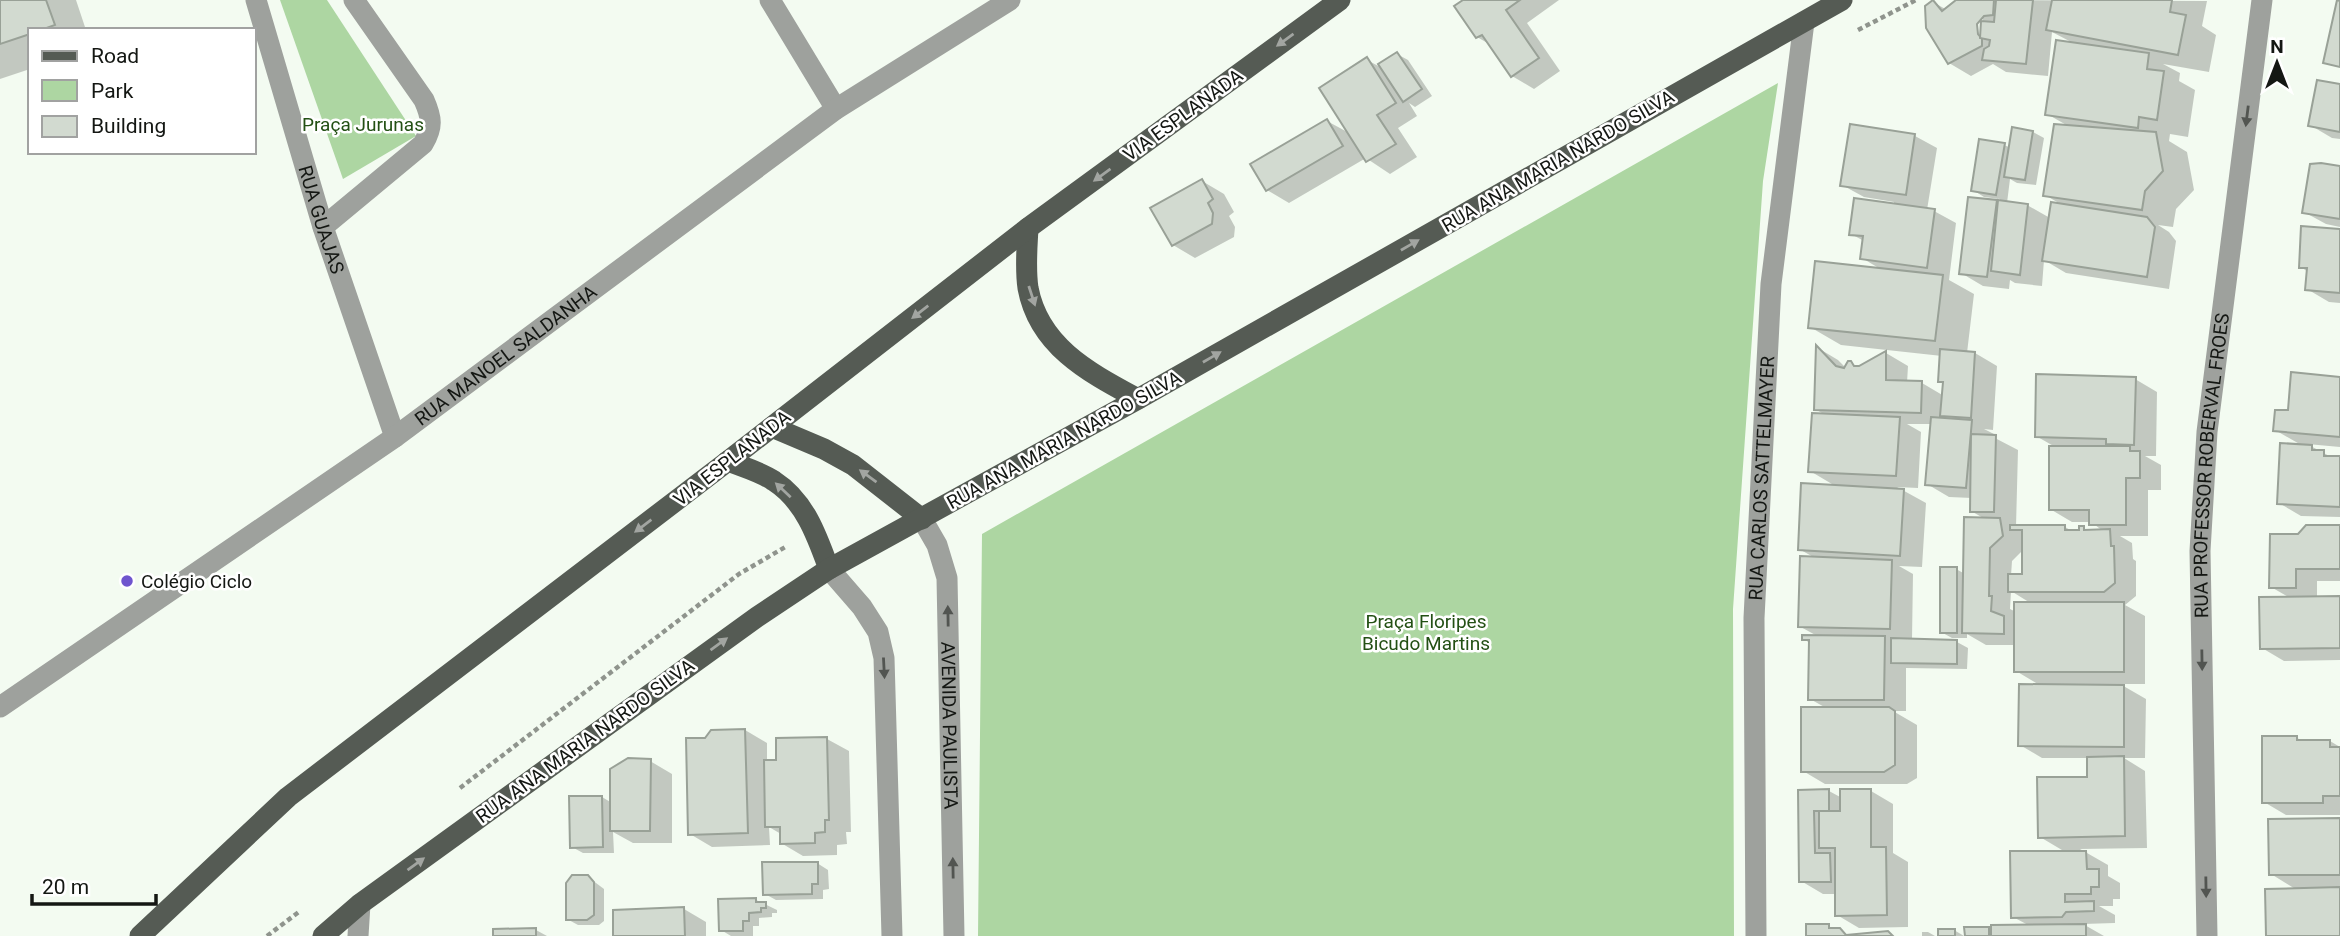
<svg xmlns="http://www.w3.org/2000/svg" width="2340" height="936" font-family="Roboto,sans-serif">
<style>
.green{fill:#add6a2}
.shadow{fill:#0003;fill-rule:evenodd}
.building{fill:#d2dad0;stroke:#99a197;stroke-width:2}
.lines{fill:none;stroke-linecap:round;stroke-linejoin:round}
.path{stroke:#8f948d;stroke-width:4.5;stroke-dasharray:5 3.5;stroke-linecap:butt}
.minor{stroke:#9ea19d;stroke-width:21}
.major{stroke:#555b54;stroke-width:21}
.oneway{fill:#a2a5a1}
.oneway2{fill:#525551}
.poi-dot{fill:#6f55ce;stroke:#fff;stroke-width:2.5}
.labels{text-anchor:middle;dominant-baseline:central;stroke-width:5;stroke-linejoin:round;paint-order:stroke}
.street-label{font-size:19px;fill:#141713;stroke:#fff}
.park-label{font-size:19px;fill:#235014;stroke:#fff}
.poi-label{font-size:19px;fill:#141713;stroke:#fff;text-anchor:start}
</style>
<rect width="100%" height="100%" fill="#f3fbf1"/>
<g class="green">
<polygon points="280,0 327,0 416,136 343,179"/>
<polygon points="1778,83 1763,181 1733,609 1734,936 978,936 982,534"/>
</g>
<g class="shadow">
<polygon points="0,0 76,0 86,30 30,30 30,69 0,79"/>
<polygon points="1466,0 1559,0 1527,23 1560,71 1534,89 1512,76 1491,45 1477,37"/>
<path d="M1959,0L2207,1L2202,26L2216,35L2209,72L2163,64L2180,73L2179,81L2195,90L2188,137L2170,134L2169,141L2187,152L2194,190L2176,209L2173,227L2158,225L2169,232L2176,241L2169,289L2066,273L2044,260L2042,286L2015,283L2010,280L2009,289L1983,286L1961,273L1996,202L2000,204V199L1984,197L1973,190L2004,145L2011,148L2033,132L2044,138L2036,185L2017,183L2010,179L2007,203L2027,205L2050,218L2064,206L2045,195L2070,127L2047,114L2075,44L2052,32L2048,76L2006,72L1993,64L1971,76L1949,63L1933,2L1947,10ZM1983,17L1981,47H1980L1975,24Z"/>
<polygon points="1397,54 1408,60 1432,96 1415,107 1409,103 1417,116 1398,128 1417,157 1390,174 1366,158 1289,203 1267,190 1327,121 1351,134 1367,60 1384,69"/>
<polygon points="2340,86 2340,139 2332,138 2310,125"/>
<path d="M1851,126L1915,136L1937,148L1927,210L1934,211L1956,223L1949,280L1974,294L1967,353H1975L1997,366L1993,430L1984,429L1994,434L1993,437L2018,450L2016,527H2065L2072,531H2080L2083,528L2089,531H2103L2091,522H2072L2050,509L2057,448L2036,436L2135,379L2157,392L2156,456H2145L2161,465V490H2148V536H2120L2132,543L2133,559L2136,561V596L2125,605L2145,616V684H2120L2146,699L2145,758H2124L2145,771L2147,848L2080,849L2108,865V876L2120,883V899H2113V906H2099L2115,915V923L2083,924L2104,936H1966L1988,929L1993,932L2030,926L2013,917L2067,853L2040,837L2089,779V758H2042L2020,745L2041,686L2016,671V645H1986L1967,634V638H1952L1941,632L1956,569L1965,574L1985,519L1971,511L1972,498L1949,497L1927,484L1932,424H1907L1921,432L1918,488L1897,487L1926,503L1922,567L1899,566L1913,574L1912,640L1957,642L1968,648L1967,669L1906,668V711H1893L1917,725V778L1907,784H1825L1803,771L1828,709L1810,699L1811,644L1804,639L1819,637L1799,626L1817,559L1799,549L1837,487L1810,471L1827,416L1815,409L1818,348L1838,360L1847,369L1851,363L1860,368L1886,353L1908,366L1907,383H1922L1944,396V384L1940,381L1942,356L1841,345L1810,327L1882,270L1862,258L1864,241L1851,234L1894,205V202L1864,197L1842,185ZM2024,549V576H2011L2012,561ZM2011,591L2032,604L2016,612L2010,609Z"/>
<polygon points="2340,168 2340,227 2326,224 2304,212"/>
<polygon points="1202,181 1224,194 1234,212 1229,216 1235,227 1234,237 1195,258 1173,245"/>
<polygon points="2340,230 2340,303 2329,302 2307,289 2308,272 2301,267"/>
<polygon points="2340,378 2340,447 2307,444 2333,458 2340,458 2340,517 2301,516 2279,503 2303,446 2275,430 2290,412"/>
<polygon points="2340,526 2340,581 2317,581 2317,598 2340,598 2340,660 2284,661 2262,648 2290,598 2271,587 2299,536"/>
<polygon points="745,730 767,743 767,762 778,762 827,739 849,751 851,832 846,832 847,844 837,845 837,855 803,856 781,843 781,834 769,827 770,845 712,847 690,834 706,739"/>
<polygon points="2297,738 2303,741 2330,741 2340,747 2340,815 2286,815 2264,802"/>
<polygon points="650,761 672,774 672,843 633,843 613,832 614,853 583,853 572,847 571,798 602,797 612,803"/>
<polygon points="1829,791 1842,798 1841,791 1871,791 1893,804 1893,853 1908,862 1908,927 1859,928 1837,915 1837,894 1823,894 1801,881 1799,792"/>
<polygon points="2340,820 2340,936 2267,936 2297,890 2271,874"/>
<polygon points="817,863 828,870 829,889 823,890 823,899 776,900 765,894"/>
<polygon points="588,877 604,889 604,921 599,925 578,925 567,919"/>
<polygon points="756,900 777,910 777,913 772,913 772,917 759,918 759,926 753,926 753,936 731,936 721,930"/>
<polygon points="684,909 706,922 706,936 615,936"/>
<polygon points="536,930 547,936 495,936"/>
<polygon points="1954,930 1964,936 1940,936"/>
<polygon points="1922,932 1928,932 1935,936 1922,936"/>
</g>
<g class="building">
<polygon points="0,0 46,0 55,25 41,30 30,30 30,34 0,44"/>
<polygon points="1463,0 1520,0 1506,10 1539,58 1511,77 1482,35 1476,38 1454,6"/>
<polygon points="1933,0 1942,11 1956,0 1994,0 1993,15 1984,16 1977,24 1978,34 1982,39 1982,46 1948,64 1926,28 1925,6"/>
<polygon points="1996,0 2033,0 2026,64 1982,60 1984,49 1989,46 1990,40 1980,38 1981,21 1994,22"/>
<polygon points="2052,0 2172,0 2170,12 2186,15 2178,55 2046,30"/>
<polygon points="2337,0 2340,1 2340,67 2323,63"/>
<polygon points="2056,40 2149,53 2147,69 2164,71 2157,120 2139,117 2138,128 2045,115"/>
<polygon points="1397,52 1422,89 1403,102 1378,64"/>
<polygon points="1367,57 1396,103 1377,115 1396,144 1366,162 1319,88"/>
<polygon points="2317,80 2340,84 2340,132 2308,126"/>
<polygon points="1327,119 1343,146 1266,191 1250,164"/>
<polygon points="1850,124 1915,134 1906,195 1840,186"/>
<polygon points="2054,124 2156,132 2163,171 2145,191 2142,210 2043,196"/>
<polygon points="2012,127 2033,131 2025,180 2004,177"/>
<polygon points="1979,139 2005,143 1996,195 1971,191"/>
<polygon points="2321,163 2340,166 2340,219 2302,213 2310,164"/>
<polygon points="1202,179 1213,199 1208,203 1213,213 1212,224 1172,246 1150,208"/>
<polygon points="1968,197 1997,200 1987,277 1959,274"/>
<polygon points="1854,198 1935,209 1927,268 1860,259 1863,236 1849,235"/>
<polygon points="1998,200 2028,204 2020,275 1991,271"/>
<polygon points="2051,202 2147,217 2155,227 2147,277 2042,261"/>
<polygon points="2301,226 2340,229 2340,293 2305,290 2307,268 2299,268"/>
<polygon points="1815,261 1943,275 1935,341 1808,328"/>
<polygon points="1816,345 1836,366 1844,368 1848,361 1851,361 1854,366 1859,366 1886,351 1886,380 1922,381 1921,413 1814,410"/>
<polygon points="1940,349 1975,352 1971,418 1940,416 1943,382 1938,382"/>
<polygon points="2291,372 2340,377 2340,437 2273,431 2275,410 2288,410"/>
<polygon points="2036,374 2136,377 2134,445 2106,444 2106,439 2035,437"/>
<polygon points="1812,413 1900,417 1896,476 1808,472"/>
<polygon points="1931,417 1972,420 1966,488 1925,485"/>
<polygon points="1971,434 1996,435 1994,512 1970,512"/>
<polygon points="2280,443 2312,445 2312,450 2324,450 2324,456 2340,456 2340,507 2277,504"/>
<polygon points="2049,446 2130,446 2130,451 2140,451 2140,478 2126,478 2126,525 2089,525 2089,510 2049,510"/>
<polygon points="1801,483 1904,489 1900,556 1798,550"/>
<polygon points="1964,517 2000,518 2003,536 1990,548 1989,596 1992,596 1991,611 2004,616 2004,634 1962,633"/>
<polygon points="2010,525 2065,525 2065,530 2079,530 2079,526 2084,526 2084,530 2110,529 2111,546 2114,546 2115,583 2104,592 2008,592 2008,574 2022,574 2022,530 2010,530"/>
<polygon points="2306,525 2340,525 2340,569 2296,569 2296,588 2269,588 2270,534 2298,534"/>
<polygon points="1800,556 1892,560 1890,629 1798,627"/>
<rect x="1940" y="567" width="17" height="66"/>
<polygon points="2340,596 2340,648 2260,649 2259,597"/>
<rect x="2014" y="602" width="110" height="70"/>
<polygon points="1802,635 1885,636 1884,700 1808,700 1809,640 1802,640"/>
<polygon points="1891,638 1957,640 1957,664 1891,663"/>
<polygon points="2019,684 2124,685 2124,747 2018,746"/>
<polygon points="1801,707 1889,707 1895,711 1895,765 1884,772 1801,772"/>
<polygon points="745,729 748,833 688,835 686,738 705,738 711,730"/>
<polygon points="2262,736 2297,736 2297,740 2330,740 2330,747 2340,747 2340,796 2323,796 2323,803 2262,803"/>
<polygon points="827,737 829,820 825,820 825,832 815,833 815,843 780,844 780,827 765,827 764,760 776,760 776,738"/>
<polygon points="2124,756 2125,836 2038,838 2037,777 2087,777 2087,757"/>
<polygon points="628,758 651,759 650,831 610,831 610,769"/>
<polygon points="1829,789 1829,811 1814,811 1815,853 1830,853 1831,882 1799,882 1798,790"/>
<polygon points="1840,789 1871,789 1871,847 1886,847 1887,915 1835,916 1835,848 1819,848 1819,811 1840,811"/>
<polygon points="569,796 602,796 603,847 570,848"/>
<polygon points="2340,818 2340,875 2269,875 2268,819"/>
<polygon points="2010,851 2086,851 2087,869 2099,869 2099,887 2091,887 2091,894 2065,894 2065,902 2094,901 2094,911 2066,912 2062,917 2011,918"/>
<polygon points="762,862 818,862 818,884 812,884 812,894 763,895"/>
<polygon points="572,875 588,875 594,882 594,915 587,920 566,920 566,883"/>
<polygon points="2340,887 2340,936 2266,936 2265,889"/>
<polygon points="756,898 756,902 766,902 766,908 761,908 761,912 749,913 749,921 743,921 743,931 719,931 718,899"/>
<polygon points="684,907 685,936 613,936 613,910"/>
<polygon points="1806,924 1829,924 1829,928 1840,928 1846,935 1888,931 1893,936 1806,936"/>
<polygon points="2086,924 2086,936 1991,936 1991,925"/>
<polygon points="1964,927 1989,927 1989,936 1965,936"/>
<polygon points="536,928 536,936 493,936 493,929"/>
<rect x="1938" y="929" width="17" height="7"/>
</g>
<g class="lines">
<g class="path">
<polyline points="1858,30 1916,0"/>
<polyline points="460,788 739,574 787,546"/>
<polyline points="267,936 300,911"/>
</g>
<g class="minor">
<path id="s1" d="M256,0L323,227L395,437"/>
<polyline points="770,0 836,109"/>
<path d="M323,227L423,144C433,127 432,118 424,100L354,0"/>
<path id="s2" d="M922,519L937,545L947,578L954,936"/>
<polyline points="829,569 862,607 878,632 884,658 892,936"/>
<path id="s3" d="M0,707L395,437L836,109L1010,0"/>
<polyline points="358,936 360,904"/>
<path id="s4" d="M1756,936L1754,618L1771,284L1804,22"/>
<path id="s5" d="M2207,936L2200,551L2207,432L2262,0"/>
</g>
<g class="major">
<path d="M1028,228C1027,248 1025,268 1028,288C1039,347 1090,373 1138,399"/>
<polyline points="772,427 824,449 853,465 922,519"/>
<path d="M728,461C743,467 761,472 774,481C805,501 817,536 829,569"/>
<polyline points="140,936 288,797 728,461 1028,228 1340,0"/>
<polyline points="323,936 360,904 757,617 829,569 1138,399 1842,0"/>
</g>
</g>
<defs><path id="oneway-solid" d="M-6-.8H1V-3.2L6.5 0L1 3.2V.8H-6Z" transform="scale(1.75)"/></defs>
<g class="oneway">
<use href="#oneway-solid" transform="translate(1285 40) rotate(144)"/>
<use href="#oneway-solid" transform="translate(1102 175) rotate(144)"/>
<use href="#oneway-solid" transform="translate(1410 245) rotate(-30)"/>
<use href="#oneway-solid" transform="translate(1032 296) rotate(72)"/>
<use href="#oneway-solid" transform="translate(920 312) rotate(142)"/>
<use href="#oneway-solid" transform="translate(1212 357) rotate(-30)"/>
<use href="#oneway-solid" transform="translate(868 476) rotate(-144)"/>
<use href="#oneway-solid" transform="translate(783 490) rotate(-137)"/>
<use href="#oneway-solid" transform="translate(643 526) rotate(143)"/>
<use href="#oneway-solid" transform="translate(719 644) rotate(-36)"/>
<use href="#oneway-solid" transform="translate(416 864) rotate(-36)"/>
</g>
<g class="oneway2">
<use href="#oneway-solid" transform="translate(2247 116) rotate(97)"/>
<use href="#oneway-solid" transform="translate(948 616) rotate(-91)"/>
<use href="#oneway-solid" transform="translate(2202 660) rotate(89)"/>
<use href="#oneway-solid" transform="translate(884 668) rotate(87)"/>
<use href="#oneway-solid" transform="translate(953 868) rotate(-91)"/>
<use href="#oneway-solid" transform="translate(2206 887) rotate(89)"/>
</g>
<circle class="poi-dot" cx="127" cy="581" r="7"/>
<g class="labels">
<g class="street-label">
<text transform="translate(1183 115) rotate(-36)">VIA ESPLANADA</text>
<text transform="translate(1558 161) rotate(-30)">RUA ANA MARIA NARDO SILVA</text>
<text stroke="none"><textPath href="#s1" startOffset="229">RUA GUAJAS</textPath></text>
<text stroke="none"><textPath href="#s3" startOffset="616">RUA MANOEL SALDANHA</textPath></text>
<text transform="translate(1064 440) rotate(-29)">RUA ANA MARIA NARDO SILVA</text>
<text transform="translate(732 458) rotate(-38)">VIA ESPLANADA</text>
<text stroke="none"><textPath href="#s5" startOffset="471">RUA PROFESSOR ROBERVAL FROES</textPath></text>
<text stroke="none"><textPath href="#s4" startOffset="458">RUA CARLOS SATTELMAYER</textPath></text>
<text stroke="none"><textPath href="#s2" startOffset="212">AVENIDA PAULISTA</textPath></text>
<text transform="translate(585 741) rotate(-36)">RUA ANA MARIA NARDO SILVA</text>
</g>
<g class="park-label">
<text x="363" y="124">Praça Jurunas</text>
<text x="1426" y="621">Praça Floripes<tspan x="1426" dy="22">Bicudo Martins</tspan></text>
</g>
<g class="poi-label">
<text x="141" y="581">Colégio Ciclo</text>
</g>
</g>
<rect x="28" y="28" width="228" height="126" fill="#ffffff" stroke="#a1a2a1" stroke-width="2"/>
<rect x="42" y="51" width="35" height="10" fill="#555b54" stroke="#a1a2a1" stroke-width="2"/>
<text x="91" y="63" font-size="21" fill="#141713">Road</text>
<rect x="42" y="80" width="35" height="21" fill="#add6a2" stroke="#a1a2a1" stroke-width="2"/>
<text x="91" y="98" font-size="21" fill="#141713">Park</text>
<rect x="42" y="116" width="35" height="21" fill="#d2dad0" stroke="#a1a2a1" stroke-width="2"/>
<text x="91" y="133" font-size="21" fill="#141713">Building</text>
<g transform="translate(2277 63)" stroke="#ffffff" stroke-width="5" paint-order="stroke">
<path d="M0-5L12 26L0 18L-12 26Z" fill="#141713"/>
<text y="-10" font-size="19" font-weight="bold" text-anchor="middle" fill="#141713">N</text>
</g>
<path d="M32 894v10h124v-10" fill="none" stroke="#141713" stroke-width="3.5"/>
<text x="42" y="894" font-size="21" fill="#141713" stroke="#ffffff" stroke-width="5" paint-order="stroke">20 m</text>
</svg>
